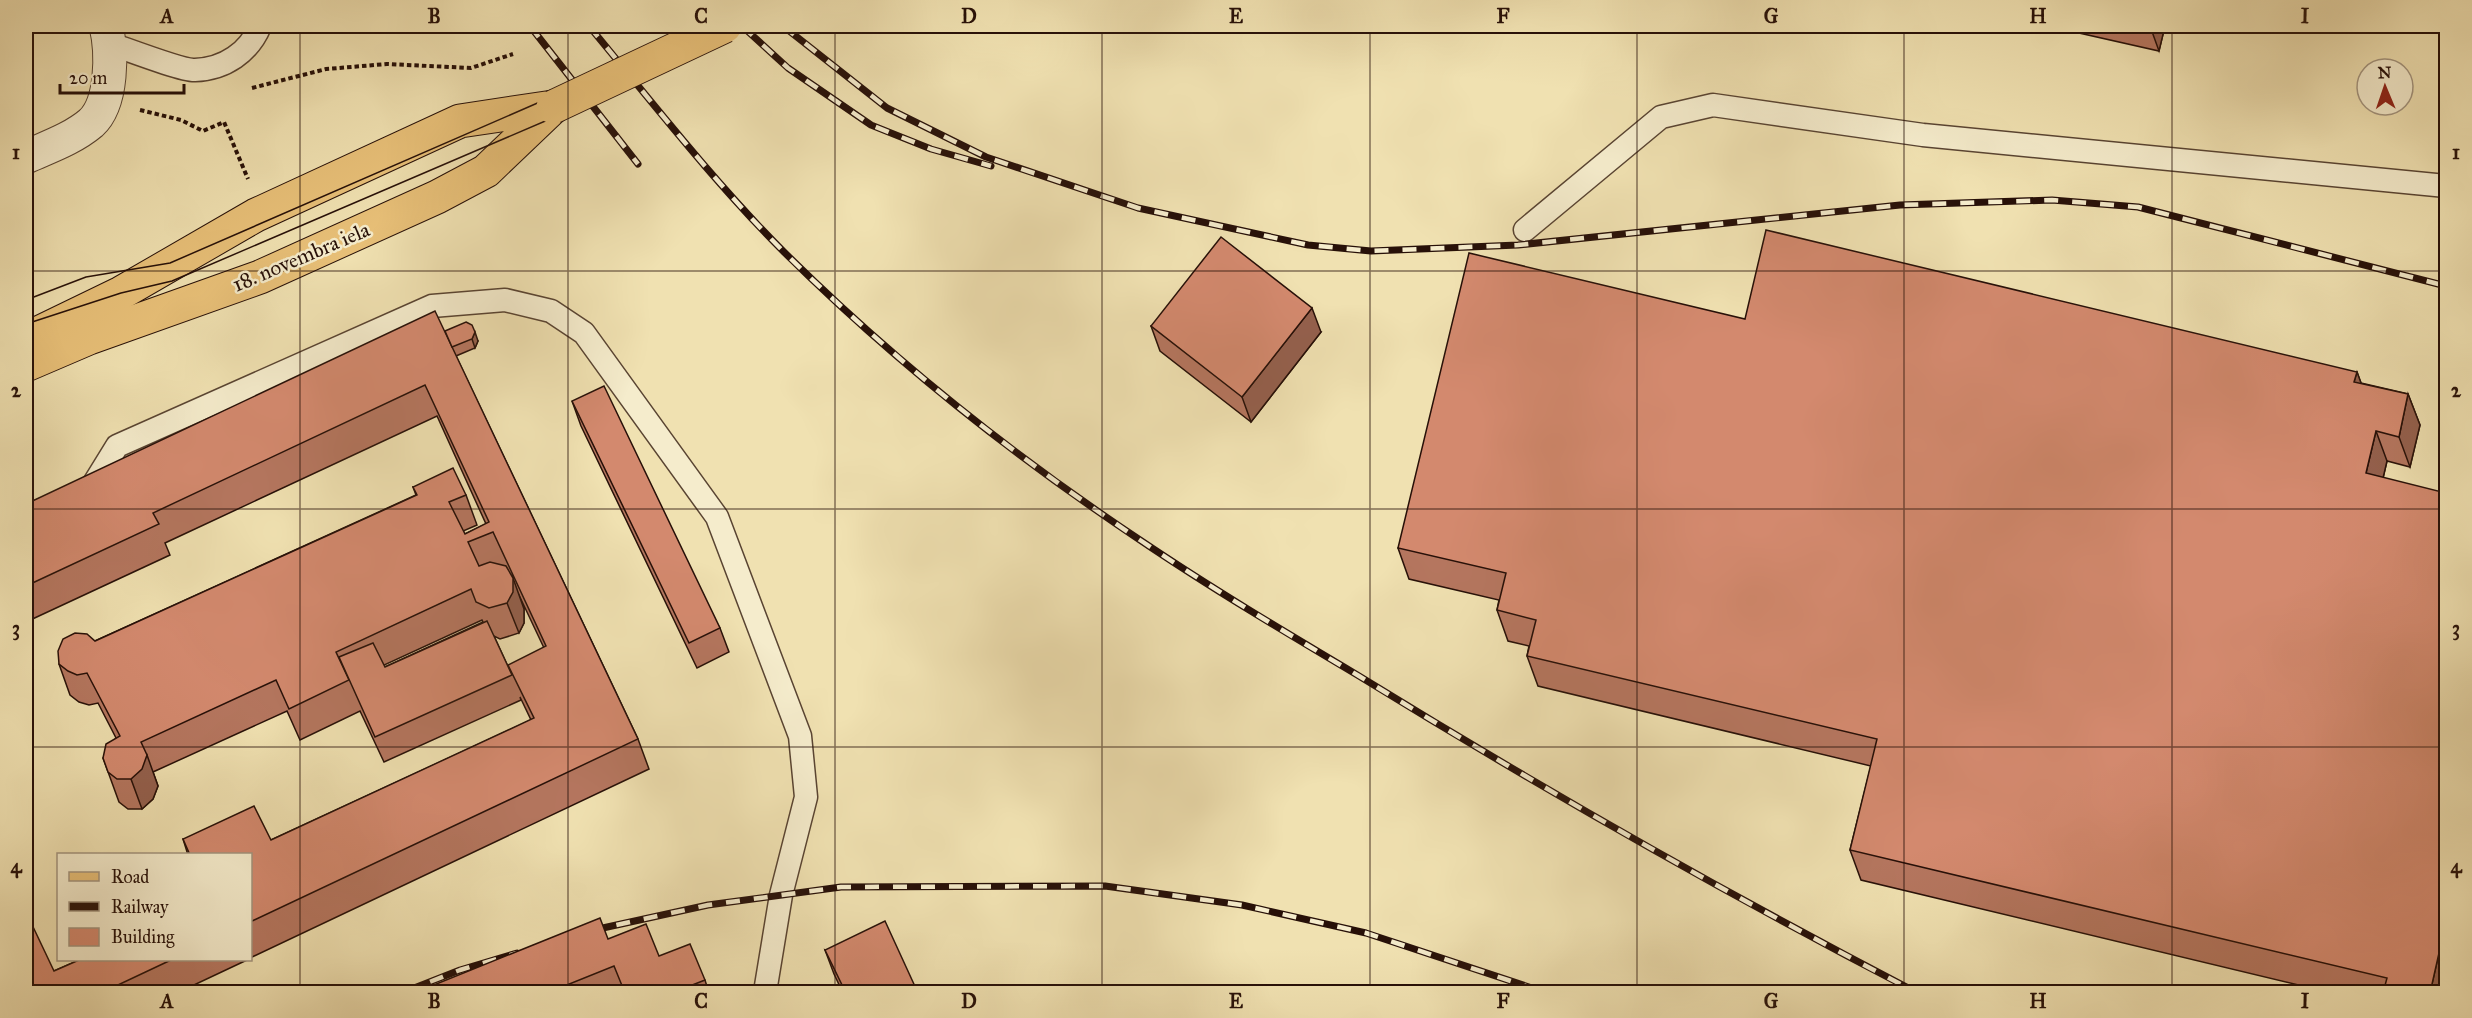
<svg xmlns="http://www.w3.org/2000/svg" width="2472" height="1018" font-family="'IM FELL Great Primer',serif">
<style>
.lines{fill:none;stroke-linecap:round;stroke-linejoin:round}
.lane-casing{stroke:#594432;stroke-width:25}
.street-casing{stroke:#594432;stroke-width:35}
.primary-casing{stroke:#271008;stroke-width:35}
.path{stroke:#271008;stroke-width:4;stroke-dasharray:4.5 3;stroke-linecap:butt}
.lane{stroke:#f5eccc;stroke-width:22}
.street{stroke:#f5eccc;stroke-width:33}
.primary{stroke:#e8c078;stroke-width:33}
.tram{stroke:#271008;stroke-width:1.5}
.rail-casing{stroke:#271008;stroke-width:7}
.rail{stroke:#f5eccc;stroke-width:4.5;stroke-dasharray:14;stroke-linecap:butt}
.primary-bridge-casing{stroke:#271008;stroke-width:35;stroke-linecap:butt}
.primary-bridge{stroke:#e8c078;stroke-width:33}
.wall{fill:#b5765f;stroke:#271008;stroke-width:1.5;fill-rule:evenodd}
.shaded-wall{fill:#94604d;stroke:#271008;stroke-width:1.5}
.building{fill:#d3896e;stroke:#271008;stroke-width:1.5}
.grid{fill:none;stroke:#271008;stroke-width:1.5;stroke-opacity:0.55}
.labels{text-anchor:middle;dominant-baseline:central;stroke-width:5;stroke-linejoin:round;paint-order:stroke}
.street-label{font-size:21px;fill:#271008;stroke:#f5eccc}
.neatline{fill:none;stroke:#271008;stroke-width:2}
.grid-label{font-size:20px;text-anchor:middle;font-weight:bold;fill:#271008}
</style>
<rect width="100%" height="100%" fill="#f0e1b1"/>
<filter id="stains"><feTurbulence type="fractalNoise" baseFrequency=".00333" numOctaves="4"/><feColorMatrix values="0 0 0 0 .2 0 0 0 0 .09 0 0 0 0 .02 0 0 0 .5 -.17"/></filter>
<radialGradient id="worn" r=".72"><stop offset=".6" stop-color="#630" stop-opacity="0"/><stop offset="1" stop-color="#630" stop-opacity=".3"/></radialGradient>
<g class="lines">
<defs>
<g id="lane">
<path d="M111,44C126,49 183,71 195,70C225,69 249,52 260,26"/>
<polyline points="1525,230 1661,117 1713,105 1923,135 2446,186"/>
<polyline points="88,493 117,446 432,306 505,300 551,311 584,333 717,517 800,736 806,797 781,895 765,992"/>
</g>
<path id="street" d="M26,157C48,147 72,139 91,123C113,103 112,51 106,26"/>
<g id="primary">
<polyline points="26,339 121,293 256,215 460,121 553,107"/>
<polyline points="26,365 89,338 260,277 437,197 486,171 553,107"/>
</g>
</defs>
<use href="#lane" class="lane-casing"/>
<use href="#street" class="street-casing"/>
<use href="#primary" class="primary-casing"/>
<g class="path">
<polyline points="252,88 326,69 387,64 471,68 513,54"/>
<polyline points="140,110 181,120 203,131 224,122 248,179"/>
</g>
<use href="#lane" class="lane"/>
<use href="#street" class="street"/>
<use href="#primary" class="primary"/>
<g class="tram">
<polyline points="26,300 86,277 170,263 549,98 700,26"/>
<polyline points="26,324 121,293 172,281 557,116 749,26"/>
</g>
<defs>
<g id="rail">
<polyline points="530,26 638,164"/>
<path d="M589,26C652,102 714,182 784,252C892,359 1014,456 1140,540C1211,588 1285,632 1359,676C1541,788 1727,894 1916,992"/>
<polyline points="742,26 788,68 871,125 931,149 991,166"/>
<polyline points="783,26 887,108 986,157 1138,208 1308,245 1371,251 1518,245 1900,205 2052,200 2138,207 2446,286"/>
<polyline points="589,931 708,905 841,887 1105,886 1242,905 1366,933 1544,992"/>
<polyline points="404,992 460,970 517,953"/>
</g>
</defs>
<use href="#rail" class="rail-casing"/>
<use href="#rail" class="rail"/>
<defs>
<polyline id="primary-bridge" points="553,107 725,26"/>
</defs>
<use href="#primary-bridge" class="primary-bridge-casing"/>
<use href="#primary-bridge" class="primary-bridge"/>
</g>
<g class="wall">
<polygon points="1846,26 1860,26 1859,29"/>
<polygon points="2048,26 2165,26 2159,51"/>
<polygon points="1151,326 1321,332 1251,422 1160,351"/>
<path d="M445,331L478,341L475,348L456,356L638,739L649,769L250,958V855H188L183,839L271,840L531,720L520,697L521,700L384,762L360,711L300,740L287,711L153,772L158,786L153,799L142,809H128L119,802L103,758L116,738L98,703L89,705L79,702L70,695L59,664L95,641L416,495L413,487L466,495L477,525L463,531L465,534L486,524L437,416L165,543L170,555L26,622V504ZM518,593L544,648L511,673L494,636L500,639L519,633L524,623V609ZM482,620L483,622L385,667L384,665Z"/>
<polygon points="2357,372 2361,383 2408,394 2420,425 2410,467 2387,461 2383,478 2446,993 2332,993 1861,880 1850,850 1871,766 1538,686 1527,656 1529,646 1508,641 1497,610 1499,600 1409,579 1398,548"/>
<polygon points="572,401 720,628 729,652 697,668 581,426"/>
<polygon points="608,939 659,956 705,980 709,993 414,993"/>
<polygon points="825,950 918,993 843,993 834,974"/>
<polygon points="79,960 247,960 177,993 26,993 54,971"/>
</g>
<g class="shaded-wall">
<polygon points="2150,26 2165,26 2159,51"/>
<polygon points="1312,308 1321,332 1251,422 1242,397"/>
<polygon points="475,332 478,341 475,348 472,339"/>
<polygon points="2357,372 2368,402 2354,382"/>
<polygon points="2408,394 2420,425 2410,467 2399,437"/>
<polygon points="2376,431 2387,461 2377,504 2366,473"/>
<polygon points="513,578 524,609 524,623 519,633 507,603"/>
<polygon points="147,755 158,786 153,799 142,809 131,779"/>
<polygon points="2446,922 2446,993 2430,993"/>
</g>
<g class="building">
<polygon points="1766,230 2357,372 2354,382 2408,394 2399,437 2376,431 2366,473 2446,493 2446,922 2430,993 2383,993 2387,978 1850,850 1877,739 1527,656 1536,620 1497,610 1506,573 1398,548 1469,253 1745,319"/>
<polygon points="1221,237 1312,308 1242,397 1151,326"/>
<polygon points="435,311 638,739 250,922 250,855 190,855 183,839 254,806 271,840 534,718 508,665 546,646 493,532 468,542 479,566 490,562 506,566 513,578 513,592 507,603 489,608 476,602 471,589 336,652 349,680 289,709 276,680 141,742 147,755 142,769 131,779 117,779 108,772 103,758 106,744 120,736 87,673 77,675 68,671 59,664 58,651 63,639 75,633 87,634 95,641 417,495 413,487 453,468 466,495 449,502 465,534 489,522 425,385 153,513 159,524 26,586 26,504"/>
<polygon points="466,322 472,325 475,332 472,339 452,347 445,331"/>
<polygon points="604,386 720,628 689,643 572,401"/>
<polygon points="487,621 512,675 375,737 339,657 373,643 385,667"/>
<polygon points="26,912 54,971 79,960 171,960 101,993 26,993"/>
<polygon points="600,918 608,939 646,924 659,956 690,944 705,980 672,993 625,993 614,966 547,993 414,993"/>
<polygon points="885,921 918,993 846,993 825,950"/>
</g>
<path class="grid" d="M300,26V992M568,26V992M835,26V992M1102,26V992M1370,26V992M1637,26V992M1904,26V992M2172,26V992M26,271H2446M26,509H2446M26,747H2446"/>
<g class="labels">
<g class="street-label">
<text transform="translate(301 257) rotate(-23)">18. novembra iela</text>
</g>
</g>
<rect width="2472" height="1018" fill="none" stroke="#f0e1b1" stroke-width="66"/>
<rect x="57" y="853" width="195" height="108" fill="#f5eccc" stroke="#a3947e" stroke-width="1.5"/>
<rect x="69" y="872" width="30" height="9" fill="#e8c078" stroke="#a3947e" stroke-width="1.5"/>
<text x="111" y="883" font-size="18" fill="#271008">Road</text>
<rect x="69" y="902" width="30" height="9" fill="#271008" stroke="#a3947e" stroke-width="1.5"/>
<text x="111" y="913" font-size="18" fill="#271008">Railway</text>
<rect x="69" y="928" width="30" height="18" fill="#d3896e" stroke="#a3947e" stroke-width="1.5"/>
<text x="111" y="943" font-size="18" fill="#271008">Building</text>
<g transform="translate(2385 87) rotate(358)"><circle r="28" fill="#f5eccc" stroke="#a3947e" stroke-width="1.5"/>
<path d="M0-4.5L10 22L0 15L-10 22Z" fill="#8f2418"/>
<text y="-9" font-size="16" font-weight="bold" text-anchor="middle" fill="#271008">N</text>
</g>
<path d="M60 84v9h124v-9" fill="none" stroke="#271008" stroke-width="3"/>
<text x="69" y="84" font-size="18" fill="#271008" stroke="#f5eccc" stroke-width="4.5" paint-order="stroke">20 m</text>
<rect x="33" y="33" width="2406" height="952" class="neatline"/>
<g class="grid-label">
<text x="167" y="23">A</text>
<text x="434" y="23">B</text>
<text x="701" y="23">C</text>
<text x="969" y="23">D</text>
<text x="1236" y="23">E</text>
<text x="1503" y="23">F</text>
<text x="1771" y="23">G</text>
<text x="2038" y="23">H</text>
<text x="2305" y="23">I</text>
<text x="16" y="159">1</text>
<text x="2456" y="159">1</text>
<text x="16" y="397">2</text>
<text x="2456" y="397">2</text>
<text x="16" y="635">3</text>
<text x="2456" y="635">3</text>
<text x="16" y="873">4</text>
<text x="2456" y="873">4</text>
<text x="167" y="1008">A</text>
<text x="434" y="1008">B</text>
<text x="701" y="1008">C</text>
<text x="969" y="1008">D</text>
<text x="1236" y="1008">E</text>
<text x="1503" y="1008">F</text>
<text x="1771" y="1008">G</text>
<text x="2038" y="1008">H</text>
<text x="2305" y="1008">I</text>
</g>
<rect width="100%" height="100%" filter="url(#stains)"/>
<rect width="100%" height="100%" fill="url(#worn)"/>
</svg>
